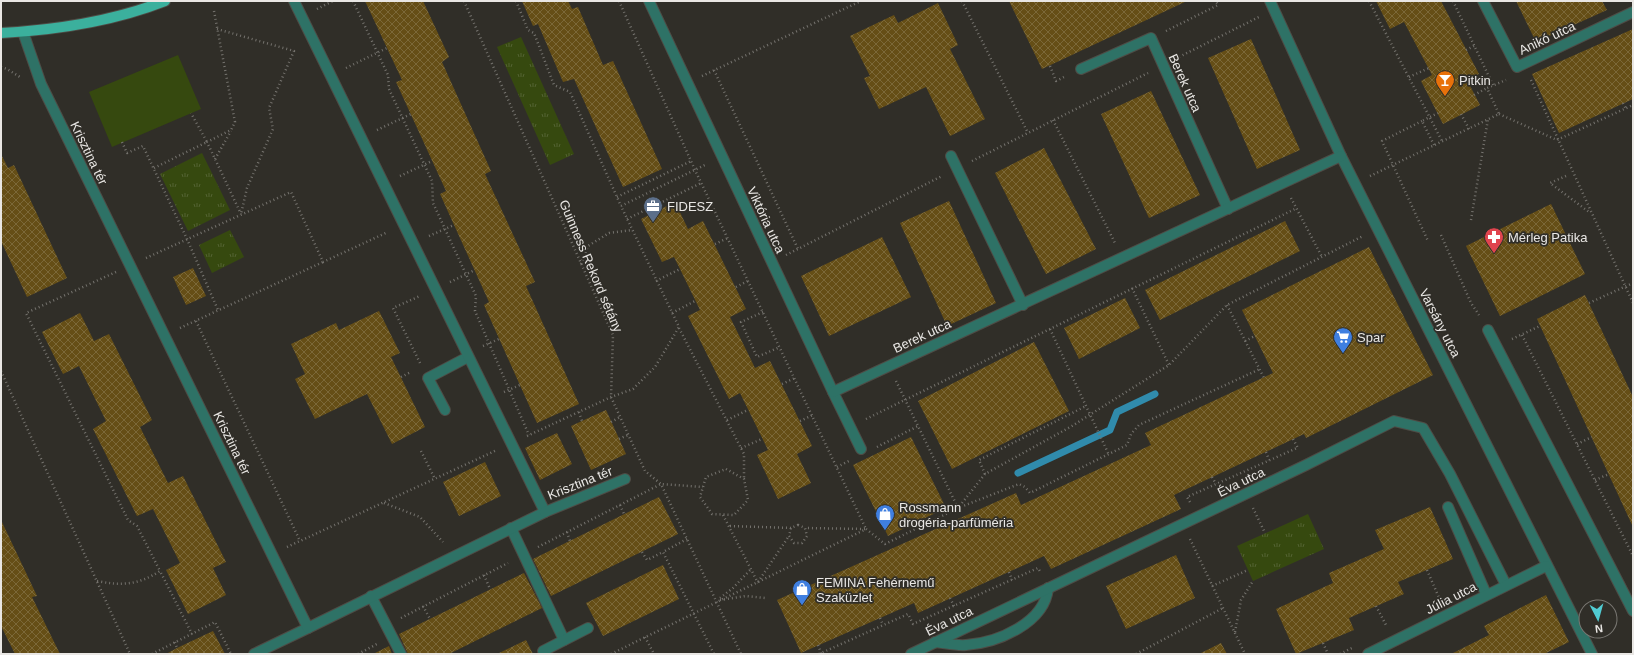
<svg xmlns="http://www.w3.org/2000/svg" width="1634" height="655" font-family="Arial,sans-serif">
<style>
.grass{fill:url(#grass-tufts)}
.pitch{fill:#36490f}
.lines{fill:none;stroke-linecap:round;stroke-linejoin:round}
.stream{stroke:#308bac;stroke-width:7}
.building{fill:url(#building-cross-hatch)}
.lane-casing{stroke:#4e4c46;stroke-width:12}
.street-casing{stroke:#4e4c46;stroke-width:12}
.primary-casing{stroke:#4e4c46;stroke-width:12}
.path{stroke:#75736e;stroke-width:2.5;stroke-dasharray:1 3;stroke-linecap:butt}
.lane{stroke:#2e7266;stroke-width:10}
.street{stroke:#2e7266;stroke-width:10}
.primary{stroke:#3bb09d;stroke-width:10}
.labels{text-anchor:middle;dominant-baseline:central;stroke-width:3.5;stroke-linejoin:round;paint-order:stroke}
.street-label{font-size:13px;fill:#e9e7e4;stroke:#302e28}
.poi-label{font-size:13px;fill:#e9e7e4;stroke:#302e28;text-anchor:start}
</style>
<defs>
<pattern id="grass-tufts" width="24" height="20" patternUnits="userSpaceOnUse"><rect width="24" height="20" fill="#36490f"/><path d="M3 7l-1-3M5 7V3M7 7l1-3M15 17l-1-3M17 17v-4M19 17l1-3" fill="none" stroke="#536332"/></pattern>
<pattern id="building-cross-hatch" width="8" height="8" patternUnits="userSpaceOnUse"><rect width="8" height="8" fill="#654e16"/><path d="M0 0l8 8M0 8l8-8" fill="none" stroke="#7b6838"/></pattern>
</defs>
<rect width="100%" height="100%" fill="#302e28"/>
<g class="grass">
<polygon points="521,37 574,154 550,165 497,47"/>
<polygon points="202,153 230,210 188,231 160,174"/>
<polygon points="230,230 244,257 212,273 199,245"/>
<polygon points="1308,514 1324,549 1253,581 1237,546"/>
</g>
<polygon class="pitch" points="178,55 201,109 112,147 89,92"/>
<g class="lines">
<polyline class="stream" points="1018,473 1110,430 1117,412 1155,394"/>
</g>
<g class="building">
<polygon points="365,1 423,1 449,57 442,62 491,171 485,174 535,282 526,286 579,404 537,423 484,305 489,302 440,194 446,191 396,82 402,80"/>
<polygon points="522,1 568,1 572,9 578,7 603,65 613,61 662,169 623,187 574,79 563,82 538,24 533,26"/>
<polygon points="1009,1 1187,1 1042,69"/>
<polygon points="1376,1 1441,1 1479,74 1467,80 1480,105 1443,124 1421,81 1432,75 1404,22 1390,29"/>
<polygon points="1516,1 1602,1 1607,10 1536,42"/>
<polygon points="938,3 958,45 950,49 985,119 950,136 926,87 879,109 864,78 870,76 850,36 894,15 898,23"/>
<polygon points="1633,29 1633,99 1559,133 1532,74"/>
<polygon points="1251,39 1300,150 1257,169 1208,58"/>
<polygon points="1151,91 1200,195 1149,218 1101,114"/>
<polygon points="1044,148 1096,249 1046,274 995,173"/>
<polygon points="1,154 8,168 14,165 67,278 27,297 1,241"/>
<polygon points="949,201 996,303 947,326 900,223"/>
<polygon points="675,202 688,229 703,221 746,309 730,317 755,368 770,361 812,446 797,454 811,483 778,499 757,455 768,450 740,393 729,399 688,316 700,310 680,269 674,257 662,262 641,219"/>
<polygon points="1551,204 1585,274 1500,316 1466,246"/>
<polygon points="1285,221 1300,251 1160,320 1145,290"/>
<polygon points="882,237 911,297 829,336 801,276"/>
<polygon points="1369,247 1433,375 1306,438 1304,434 1174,495 1181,509 1051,569 1044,556 918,613 914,603 801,653 777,600 1016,493 1021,505 1151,445 1145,433 1273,373 1242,310"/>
<polygon points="193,268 206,296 186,305 173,277"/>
<polygon points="1585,295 1633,397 1633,527 1537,319"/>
<polygon points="1125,298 1140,328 1079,359 1064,328"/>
<polygon points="379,311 400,353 391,357 425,427 392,444 367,394 315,419 295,379 305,374 291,344 336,323 339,330"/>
<polygon points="80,313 94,341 109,334 152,420 140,427 168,483 183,476 226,562 213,568 226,595 188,614 166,570 180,563 153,509 137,516 93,429 106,421 79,366 63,374 42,332"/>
<polygon points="1034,342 1069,411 952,469 918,401"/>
<polygon points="606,410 626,454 591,470 571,426"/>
<polygon points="557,433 572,464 540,480 525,448"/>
<polygon points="911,437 946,508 888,536 853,465"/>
<polygon points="485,462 501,496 459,516 443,482"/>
<polygon points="659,497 678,534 551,596 533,559"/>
<polygon points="1430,507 1453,559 1398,582 1404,594 1349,618 1354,630 1296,654 1276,609 1333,583 1329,573 1384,549 1375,530"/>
<polygon points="1,520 37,596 32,597 60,654 15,654 1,626"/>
<polygon points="1176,555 1195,598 1126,629 1106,586"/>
<polygon points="663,565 679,599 603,636 586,603"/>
<polygon points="524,573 542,608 449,654 408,654 399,634"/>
<polygon points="1546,595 1569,642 1544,654 1451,654 1489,635 1484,626"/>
<polygon points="213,631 225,654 166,654 177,648"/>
<polygon points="526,640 533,654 497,654"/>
<polygon points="1221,643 1227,654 1199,654"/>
<polygon points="389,646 392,654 373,654"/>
</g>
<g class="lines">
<defs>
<g id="lane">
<polyline points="1081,69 1151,38 1228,209"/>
<polyline points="445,410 428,378 468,357"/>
<polyline points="1448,507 1486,594"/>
<polyline points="511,528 564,640"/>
<polyline points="371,596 401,654"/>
<polyline points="543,651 588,628"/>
<polyline points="254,654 308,628"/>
</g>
<g id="street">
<polyline points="649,1 833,392 861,449"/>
<polyline points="1270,1 1341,156 1592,654"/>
<polyline points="1483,1 1517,67 1633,12"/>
<polyline points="23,32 41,84 308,628 545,512 294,1"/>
<polyline points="951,156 1023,305"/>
<polyline points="1488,330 1633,611"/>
<polyline points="833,392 1341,156"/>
<polyline points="545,512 625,479"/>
<path d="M935,642C945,643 956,646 966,645C997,643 1045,623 1048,588"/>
<polyline points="911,654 1306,465 1394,421 1423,428 1450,474 1506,585"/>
<polyline points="1368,654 1546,566"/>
</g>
<path id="primary" d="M1,33C56,30 114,21 165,1"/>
</defs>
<use href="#lane" class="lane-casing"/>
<use href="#street" class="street-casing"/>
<use href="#primary" class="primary-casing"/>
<g class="path">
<polyline points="353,1 388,75 389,89 432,181 433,203 476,296 475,311 529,435"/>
<polyline points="464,1 613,335 611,397 645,471 661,484 741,654"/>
<polyline points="516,1 528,30 534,33 554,85 570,92 621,206"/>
<polyline points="619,1 695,170 866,529 805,528"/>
<polyline points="962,1 1028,133"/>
<polyline points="1369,1 1442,141"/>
<polyline points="1453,1 1493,85"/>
<polyline points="317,9 333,1"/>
<polyline points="214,11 235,122 231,130 207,142 241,214"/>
<polyline points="217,29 294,51 269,108 273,129 247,188 241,214"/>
<polyline points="1166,31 1218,5 1216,1"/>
<polyline points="1466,50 1474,46"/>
<polyline points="1179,57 1259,17"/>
<polyline points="1050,66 1056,81 1066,76"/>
<polyline points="1,67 7,69 20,77"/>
<polyline points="346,68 387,48"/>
<polyline points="714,70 798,249"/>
<polyline points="702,76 861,1"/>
<polyline points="1409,77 1429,68"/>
<polyline points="1531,80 1633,303"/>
<polyline points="1474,95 1487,88"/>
<polyline points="1623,103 1626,109"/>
<polyline points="1461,114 1469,129"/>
<polyline points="1499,114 1557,140 1633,105"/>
<polyline points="1053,120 1115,243"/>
<polyline points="1422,121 1382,141 1428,241"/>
<polyline points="377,130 411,114"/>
<polyline points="122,142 127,153 143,146 187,239 218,310"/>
<polyline points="1434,145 1422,121 1438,113"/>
<polyline points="215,159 231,131"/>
<polyline points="972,161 1148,73"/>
<polyline points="154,168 207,142 191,113"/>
<polyline points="400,176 432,161"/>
<polyline points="1370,176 1499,114 1487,88 1506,80"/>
<polyline points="1566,176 1550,183 1589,212"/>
<polyline points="617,197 691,161"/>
<polyline points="1291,198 1322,257"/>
<polyline points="627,219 701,183"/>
<polyline points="1471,220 1488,119"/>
<polyline points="1441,235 1471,303 1479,315"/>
<polyline points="429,236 454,225"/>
<polyline points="715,244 728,238"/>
<polyline points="786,255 942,176"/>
<polyline points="146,258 291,192 323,262 388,232"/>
<polyline points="581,264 588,246 609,233 632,230"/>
<polyline points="116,272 26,313 128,520 137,526 160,571"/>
<polyline points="656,281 680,269"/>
<polyline points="450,282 475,270"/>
<polyline points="736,287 748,281"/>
<polyline points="1132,288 1169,365"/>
<polyline points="1589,303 1633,283"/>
<polyline points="1227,305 1264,378"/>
<polyline points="763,312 741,322 757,357 780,347"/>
<polyline points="672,313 695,301"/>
<polyline points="196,321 300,541"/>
<polyline points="180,328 323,262"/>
<polyline points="679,328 744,454 744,479"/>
<polyline points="1050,329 1109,455"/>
<polyline points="1522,335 1633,556"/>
<polyline points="1512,339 1540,326"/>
<polyline points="1245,341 1255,336"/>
<polyline points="483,346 499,339"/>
<polyline points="420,363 393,308 420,296"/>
<polyline points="1,371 130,654"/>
<polyline points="401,377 411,372"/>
<polyline points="896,381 958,508 1019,484 1025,487 1030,493 1127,445 1131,434 1139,425 1260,369"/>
<polyline points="782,384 795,378"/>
<polyline points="504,392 520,385"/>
<polyline points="579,412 582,421"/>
<polyline points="866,419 1297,208"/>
<polyline points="727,420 748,410"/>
<polyline points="800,421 813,415"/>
<polyline points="611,422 620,417"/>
<polyline points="527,436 611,397 633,389 655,367 679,327 621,206 707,164"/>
<polyline points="619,439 628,435"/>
<polyline points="1293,439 1298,448"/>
<polyline points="1577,444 1592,437"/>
<polyline points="877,447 918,426"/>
<polyline points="741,448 762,439"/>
<polyline points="421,451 435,479"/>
<polyline points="1266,452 1269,460"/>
<polyline points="837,467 849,461"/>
<polygon points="726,469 744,479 748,500 734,515 712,514 700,497 706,477"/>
<polyline points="985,474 979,460 1086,406"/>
<polyline points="1212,477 1216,484"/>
<polyline points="1595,480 1609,474"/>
<polyline points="1190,502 1187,497 1297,448"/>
<polyline points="384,503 420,517 443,542"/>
<polyline points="620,505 624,514"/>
<polyline points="1253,508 1265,533"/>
<polyline points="723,515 758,583"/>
<polygon points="798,525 805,528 807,536 802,543 794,543 789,536 791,528"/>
<polyline points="730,526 791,528"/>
<polyline points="567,532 570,541"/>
<polyline points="687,539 663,552 714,654"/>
<polyline points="1190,539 1245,654"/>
<polyline points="287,547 497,450"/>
<polyline points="538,547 661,484 703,487"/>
<polyline points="642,552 647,560 663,552"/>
<polyline points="1427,570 1440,600"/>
<polyline points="1009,572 1012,580"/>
<polyline points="484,575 490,589"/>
<path d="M97,581C122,586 138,585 160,571L192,634"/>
<polyline points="758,582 789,536"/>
<polyline points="1212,586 1248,570"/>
<polyline points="720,598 733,588 751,569"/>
<polyline points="950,598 954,606"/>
<polyline points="720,600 746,596 765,598"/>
<polyline points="423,606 430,619"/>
<polyline points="1376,606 1386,625"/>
<polyline points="401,618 508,563"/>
<polyline points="880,618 883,625"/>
<polyline points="1235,632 1241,600 1253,581"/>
<polyline points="645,637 654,654"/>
<polyline points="175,642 177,648"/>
<polyline points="1323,643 1328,654"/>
<polyline points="818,645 821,653"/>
<polyline points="152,654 215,622 231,654"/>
<polyline points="358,654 377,644"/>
<polyline points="611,654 866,529 885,544 958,508 985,474 1072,426 1169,365 1227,305 1363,236"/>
<polyline points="819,654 908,614 913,624 1038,568 1041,573"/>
<polyline points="1136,654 1223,608"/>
<polyline points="1340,654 1352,648"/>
</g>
<use href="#lane" class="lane"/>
<use href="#street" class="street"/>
<use href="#primary" class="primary"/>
</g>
<defs>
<symbol id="bar-pin" viewBox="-11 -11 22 30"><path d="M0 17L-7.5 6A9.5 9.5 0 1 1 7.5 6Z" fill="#e8710a" stroke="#302e28"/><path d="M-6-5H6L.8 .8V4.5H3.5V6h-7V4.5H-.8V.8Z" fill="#fff"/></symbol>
<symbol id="office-pin" viewBox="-11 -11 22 30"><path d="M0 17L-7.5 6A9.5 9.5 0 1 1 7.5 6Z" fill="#5c6f8a" stroke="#302e28"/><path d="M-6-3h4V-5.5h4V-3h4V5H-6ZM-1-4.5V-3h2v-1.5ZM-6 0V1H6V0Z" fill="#fff"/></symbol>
<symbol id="pharmacy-pin" viewBox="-11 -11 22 30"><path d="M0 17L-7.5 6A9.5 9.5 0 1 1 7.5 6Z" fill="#e0444e" stroke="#302e28"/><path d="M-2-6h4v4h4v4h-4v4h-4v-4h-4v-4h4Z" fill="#fff"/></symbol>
<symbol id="supermarket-pin" viewBox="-11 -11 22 30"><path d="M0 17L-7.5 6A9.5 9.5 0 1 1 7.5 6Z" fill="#3f7fe0" stroke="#302e28"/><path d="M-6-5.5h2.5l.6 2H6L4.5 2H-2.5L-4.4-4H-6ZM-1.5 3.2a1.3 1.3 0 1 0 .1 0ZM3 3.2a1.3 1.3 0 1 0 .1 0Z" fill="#fff"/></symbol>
<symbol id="shop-pin" viewBox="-11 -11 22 30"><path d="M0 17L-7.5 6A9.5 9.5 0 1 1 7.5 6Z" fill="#3f7fe0" stroke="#302e28"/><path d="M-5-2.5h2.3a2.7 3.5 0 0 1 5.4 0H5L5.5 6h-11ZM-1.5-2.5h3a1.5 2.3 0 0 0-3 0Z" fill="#fff"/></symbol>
</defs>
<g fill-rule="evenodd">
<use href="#bar-pin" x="1434" y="69" width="22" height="30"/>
<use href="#office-pin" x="642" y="195" width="22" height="30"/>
<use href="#pharmacy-pin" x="1483" y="226" width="22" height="30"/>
<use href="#supermarket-pin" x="1332" y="326" width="22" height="30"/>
<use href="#shop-pin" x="874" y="503" width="22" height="30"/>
<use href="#shop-pin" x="791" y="578" width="22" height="30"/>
</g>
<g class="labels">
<g class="street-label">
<text transform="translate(1547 38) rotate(-25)">Anikó utca</text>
<text transform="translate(1185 83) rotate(66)">Berek utca</text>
<text transform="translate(89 153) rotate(64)">Krisztina tér</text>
<text transform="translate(766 220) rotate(65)">Viktória utca</text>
<text transform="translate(591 266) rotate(67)">Guinness Rekord sétány</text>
<text transform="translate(1440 323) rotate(63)">Varsány utca</text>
<text transform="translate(922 336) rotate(-25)">Berek utca</text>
<text transform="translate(232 443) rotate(64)">Krisztina tér</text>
<text transform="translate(1241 482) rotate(-26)">Éva utca</text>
<text transform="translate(580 483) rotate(-22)">Krisztina tér</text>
<text transform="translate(1451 598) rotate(-27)">Júlia utca</text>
<text transform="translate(949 621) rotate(-26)">Éva utca</text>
</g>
<g class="poi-label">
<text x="1459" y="80">Pitkin</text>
<text x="667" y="206">FIDESZ</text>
<text x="1508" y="237">Mérleg Patika</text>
<text x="1357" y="337">Spar</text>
<text x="899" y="507">Rossmann<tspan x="899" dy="15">drogéria-parfüméria</tspan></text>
<text x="816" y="582">FEMINA Fehérnemű<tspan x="816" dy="15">Szaküzlet</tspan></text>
</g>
</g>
<rect width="1634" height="655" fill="none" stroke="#e9e7e4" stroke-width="4"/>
<g transform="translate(1598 619) rotate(174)"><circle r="19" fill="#302e28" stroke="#7a7873"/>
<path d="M0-3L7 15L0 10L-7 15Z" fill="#51ccd3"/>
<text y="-6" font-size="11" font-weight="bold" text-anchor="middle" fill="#e9e7e4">N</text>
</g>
</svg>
